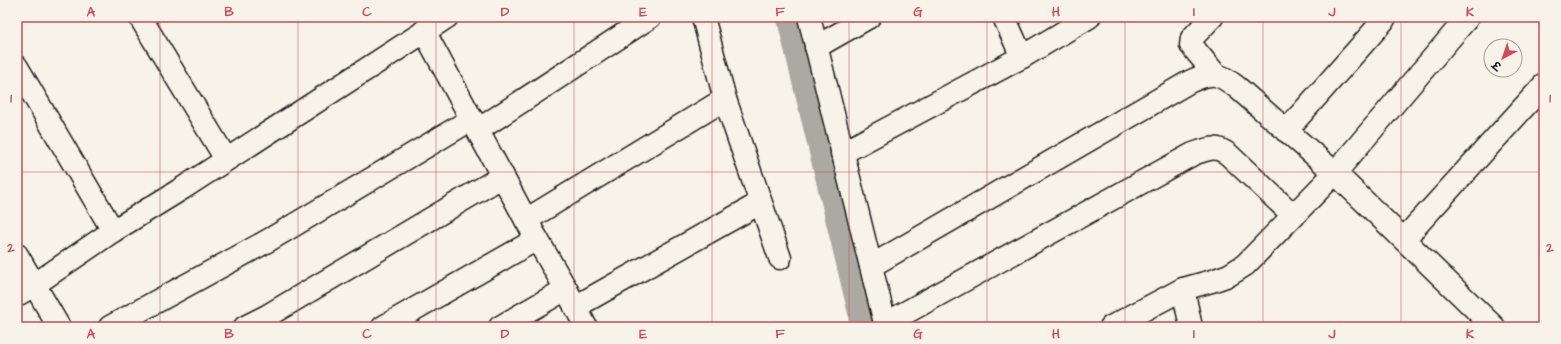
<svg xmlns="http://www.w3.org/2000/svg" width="1561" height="344" font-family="'Architects Daughter','Playpen Sans Deva',sans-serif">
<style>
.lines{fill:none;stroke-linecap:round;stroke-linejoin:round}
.canal{stroke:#aca9a2;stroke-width:23}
.minor-casing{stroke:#1c1c1c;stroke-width:25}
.minor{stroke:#f7f3e8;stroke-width:22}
.grid{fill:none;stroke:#d1495b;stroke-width:1;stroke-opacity:0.55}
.neatline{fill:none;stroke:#d1495b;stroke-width:1.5}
.grid-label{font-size:13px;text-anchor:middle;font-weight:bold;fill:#d1495b}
</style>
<rect width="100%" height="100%" fill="#f7f3e8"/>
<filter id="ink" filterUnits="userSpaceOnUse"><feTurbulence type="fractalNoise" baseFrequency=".025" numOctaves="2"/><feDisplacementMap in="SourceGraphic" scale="8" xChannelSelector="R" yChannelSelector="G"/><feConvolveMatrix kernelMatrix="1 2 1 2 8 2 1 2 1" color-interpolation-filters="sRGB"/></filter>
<g filter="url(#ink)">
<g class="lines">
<polyline class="canal" points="788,17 863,327"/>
<defs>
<g id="minor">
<polyline points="140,17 226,159"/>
<polyline points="703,17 725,99 780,258"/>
<polyline points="809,17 886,327"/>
<polyline points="1004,17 1022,57"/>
<polyline points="1212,17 1192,38 1191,45 1215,74"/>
<polyline points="424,31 526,220 566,289 586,327"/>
<polyline points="816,47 869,17"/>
<polyline points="17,67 113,231"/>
<polyline points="478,130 650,17"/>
<polyline points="1286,131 1383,21 1385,17"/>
<polyline points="842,153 1022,57 1089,17"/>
<polyline points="526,220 725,99"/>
<polyline points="1404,239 1544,85"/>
<polyline points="17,255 59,327"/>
<path d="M871,266L1189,82C1213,71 1218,72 1239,89L1335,173L1494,327"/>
<polyline points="1183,289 1191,327"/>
<polyline points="17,295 34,285 113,231 183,188 447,17"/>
<polyline points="575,307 760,203"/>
<path d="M885,324L1193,154C1208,149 1216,144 1229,155L1294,216"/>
<polyline points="110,327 269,240 472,119"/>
<polyline points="245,327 267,316 503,176"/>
<polyline points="383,327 537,239"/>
<polyline points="500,327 566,289"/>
<polyline points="1111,327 1183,289 1212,281 1229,275 1245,265 1335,173 1468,17"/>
</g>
</defs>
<use href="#minor" class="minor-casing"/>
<use href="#minor" class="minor"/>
</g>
</g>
<path class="grid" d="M160,17V327M298,17V327M436,17V327M574,17V327M712,17V327M849,17V327M987,17V327M1125,17V327M1263,17V327M1401,17V327M17,172H1544"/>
<rect width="1561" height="344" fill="none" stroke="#f7f3e8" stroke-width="44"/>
<g transform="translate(1503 58) rotate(220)"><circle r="19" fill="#f7f3e8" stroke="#9f9d96"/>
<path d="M0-3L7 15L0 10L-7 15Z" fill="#d1495b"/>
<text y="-6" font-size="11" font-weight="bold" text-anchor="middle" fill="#1c1c1c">उ</text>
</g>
<rect x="22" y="22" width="1517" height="300" class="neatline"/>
<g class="grid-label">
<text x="91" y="16">A</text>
<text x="229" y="16">B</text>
<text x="367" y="16">C</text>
<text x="505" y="16">D</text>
<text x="643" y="16">E</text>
<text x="780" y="16">F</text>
<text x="918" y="16">G</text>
<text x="1056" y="16">H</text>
<text x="1194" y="16">I</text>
<text x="1332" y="16">J</text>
<text x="1470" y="16">K</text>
<text x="11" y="102">1</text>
<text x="1550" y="102">1</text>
<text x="11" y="252">2</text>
<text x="1550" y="252">2</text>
<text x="91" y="338">A</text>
<text x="229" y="338">B</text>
<text x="367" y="338">C</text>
<text x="505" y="338">D</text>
<text x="643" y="338">E</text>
<text x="780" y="338">F</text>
<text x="918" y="338">G</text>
<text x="1056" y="338">H</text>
<text x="1194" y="338">I</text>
<text x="1332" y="338">J</text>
<text x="1470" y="338">K</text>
</g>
</svg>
